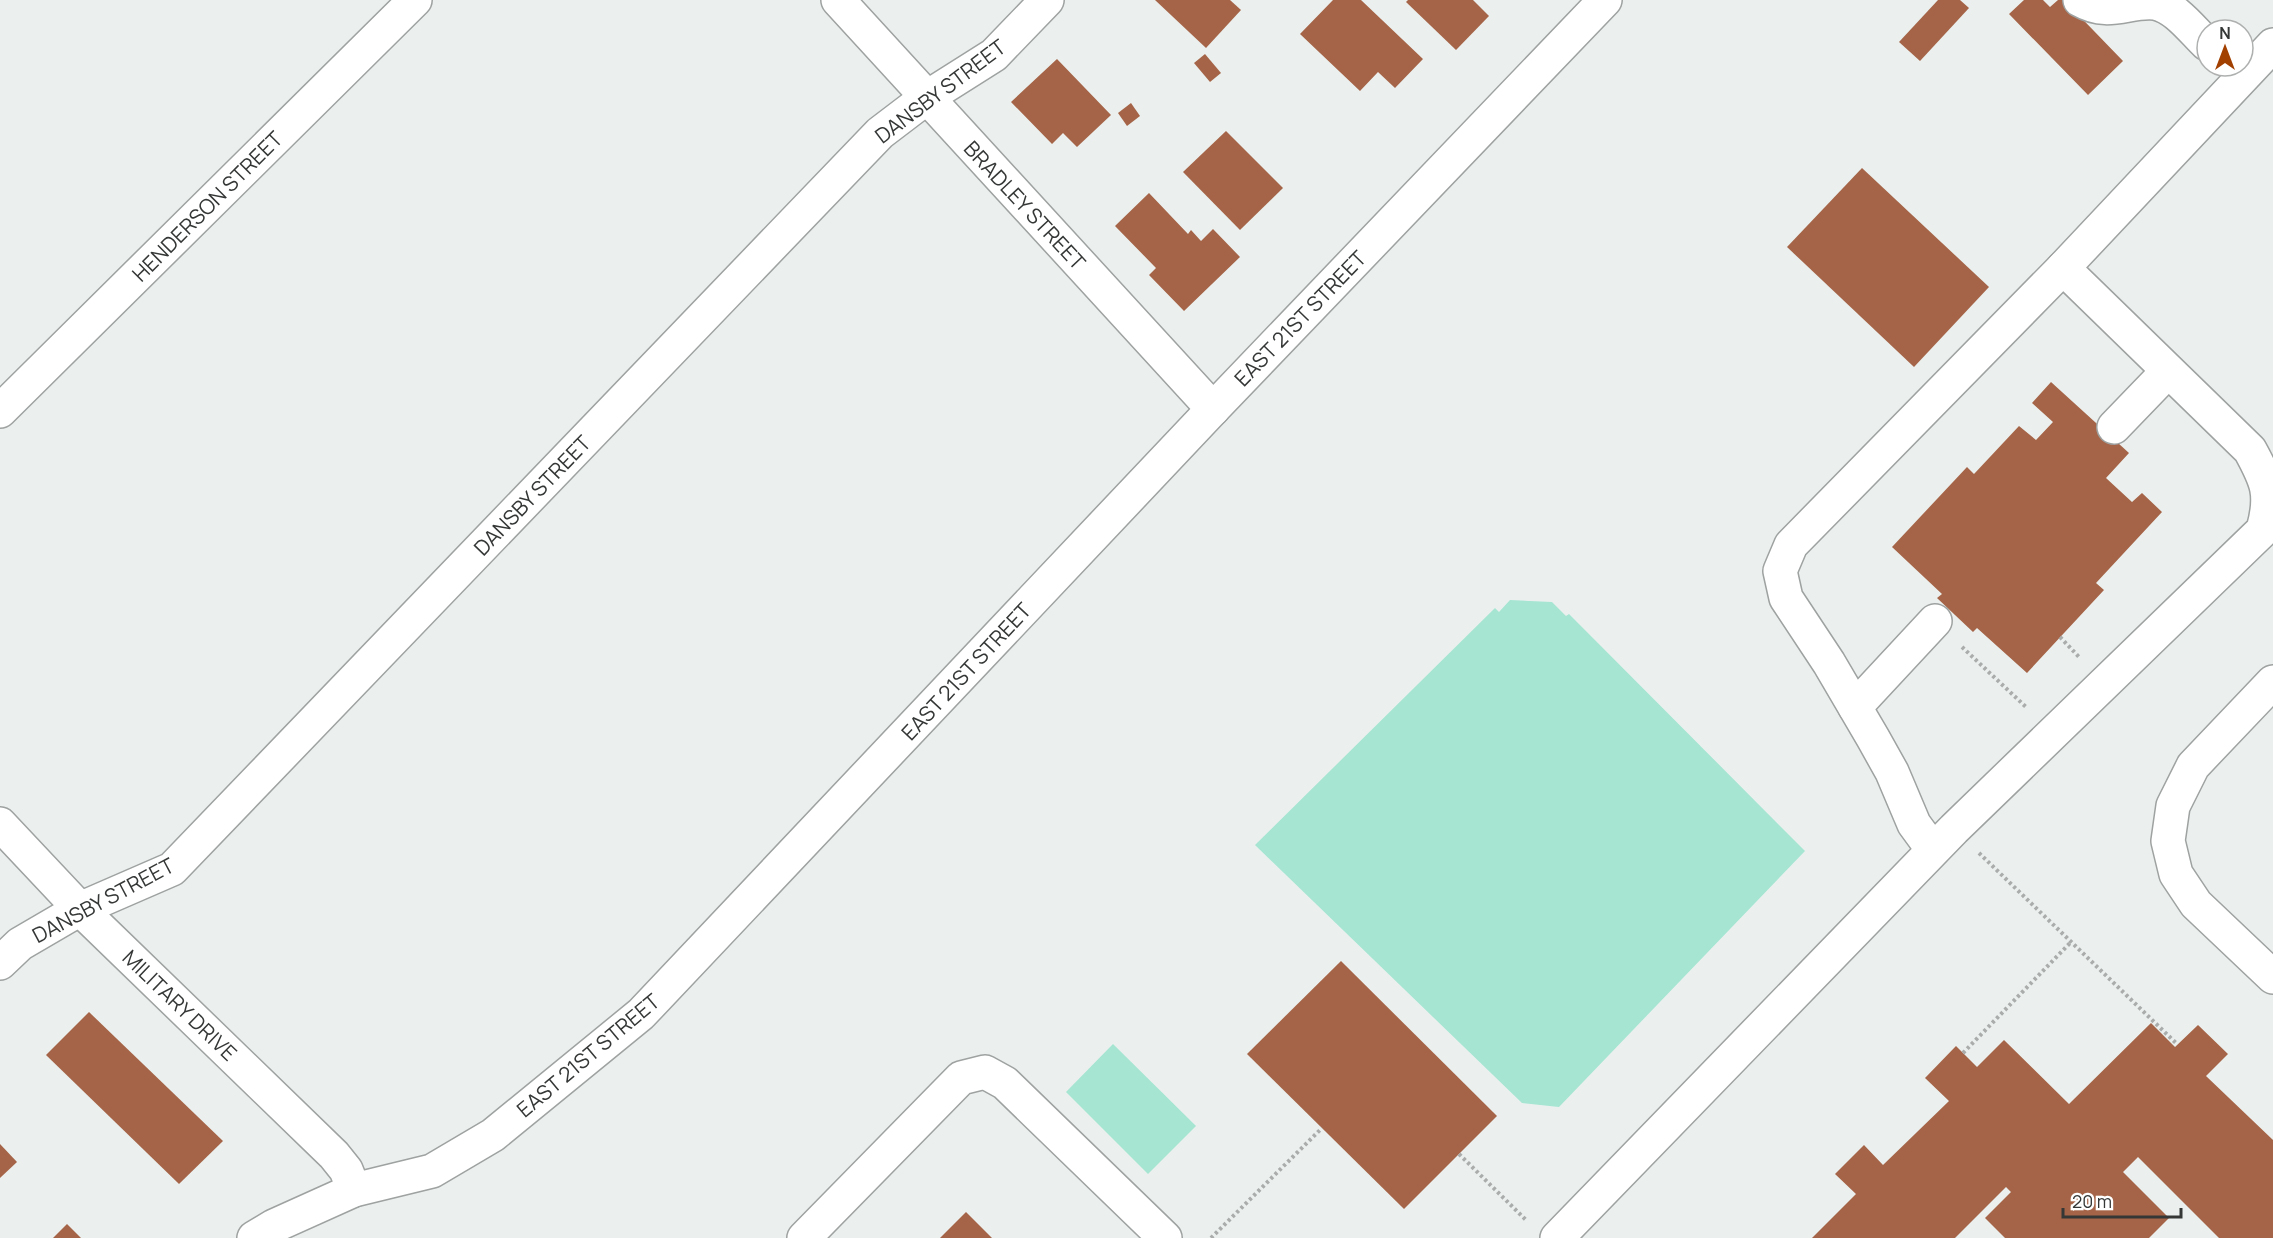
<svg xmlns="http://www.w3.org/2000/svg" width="2273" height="1238" font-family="Manrope,sans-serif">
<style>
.green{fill:#a5e5d2}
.building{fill:#a56447}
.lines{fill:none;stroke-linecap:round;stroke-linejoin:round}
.minor-casing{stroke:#9ea2a1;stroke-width:36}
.path{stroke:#a9acab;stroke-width:4;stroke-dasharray:3 3;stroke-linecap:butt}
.minor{stroke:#fff;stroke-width:33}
.labels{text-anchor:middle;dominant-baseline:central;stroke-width:6;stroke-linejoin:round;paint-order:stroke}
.street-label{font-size:21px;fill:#353737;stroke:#fff}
</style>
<rect width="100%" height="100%" fill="#ebf0ee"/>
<g class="green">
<polygon points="1510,600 1552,602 1566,616 1569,614 1805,851 1559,1107 1522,1103 1255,845 1495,608 1499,612"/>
<polygon points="1113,1044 1196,1126 1148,1174 1066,1092"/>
</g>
<g class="building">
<polygon points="1155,0 1230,0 1241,10 1206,48"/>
<polygon points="1333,0 1361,0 1423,59 1395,88 1378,72 1360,91 1300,34"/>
<polygon points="1408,0 1473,0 1489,16 1456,50 1406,2"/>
<polygon points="1938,0 1960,0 1969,8 1920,61 1899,42"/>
<polygon points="2024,0 2043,0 2050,7 2058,0 2064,0 2123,61 2088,95 2009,14"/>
<polygon points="1205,54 1221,73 1210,82 1194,63"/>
<polygon points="1057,59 1111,115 1077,147 1063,133 1052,144 1011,102"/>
<polygon points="1131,103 1140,116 1127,126 1118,113"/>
<polygon points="1226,131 1283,188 1240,230 1183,172"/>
<polygon points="1862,168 1989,287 1914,367 1787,247"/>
<polygon points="1149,193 1188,234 1191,230 1201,241 1213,229 1240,257 1184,311 1149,275 1156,268 1115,226"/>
<polygon points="2051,382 2129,453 2106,478 2132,502 2142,493 2162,512 2096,583 2104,590 2027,673 1977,628 1973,632 1937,598 1942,594 1892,547 1967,467 1974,474 2019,426 2036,440 2053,422 2032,403"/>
<polygon points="1341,961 1497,1116 1404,1209 1247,1054"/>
<polygon points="89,1012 223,1141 179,1184 46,1055"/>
<polygon points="2151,1023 2175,1047 2198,1025 2228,1054 2206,1076 2273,1140 2273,1238 2219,1238 2138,1157 2123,1172 2169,1218 2149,1238 2005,1238 1985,1218 2011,1192 2006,1187 1955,1238 1812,1238 1856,1194 1835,1174 1864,1145 1883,1165 1949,1101 1925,1078 1956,1046 1977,1067 2004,1040 2069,1104"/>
<polygon points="0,1144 17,1162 0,1178"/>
<polygon points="966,1212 992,1238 940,1238"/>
<polygon points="67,1224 81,1238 53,1238"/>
</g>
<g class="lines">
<defs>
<g id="minor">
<polyline points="838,0 1213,409"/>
<path d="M2080,0C2110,17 2128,0 2155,3C2176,7 2193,31 2207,44"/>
<polyline points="0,411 415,0"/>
<polyline points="2114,427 2168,371"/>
<polyline points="2273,682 2193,766 2173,806 2168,841 2176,874 2196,904 2273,977"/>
<polyline points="1855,707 1935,621"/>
<polyline points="0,824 80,909 334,1155 346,1170 354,1190"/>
<polyline points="1933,850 1914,824 1892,772 1873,738 1829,663 1786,598 1780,571 1791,545 2063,268 2273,45"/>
<polyline points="0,963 20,944 80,909 172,869 880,133 926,98 994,55 1047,0"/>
<polyline points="254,1238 274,1226 354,1190 432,1171 493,1135 641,1014 1213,409 1605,0"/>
<polyline points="804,1238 961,1078 985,1072 1005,1083 1165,1238"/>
<path d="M1557,1238L1954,829L2263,530C2273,494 2267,481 2250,450L2063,268"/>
</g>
</defs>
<use href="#minor" class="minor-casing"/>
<g class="path">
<polyline points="2060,637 2080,658"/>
<polyline points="1962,647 2026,707"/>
<polyline points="1979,853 2177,1044"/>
<polyline points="1963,1053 2071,942"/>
<polyline points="1459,1154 1527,1221"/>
<polyline points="1211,1238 1322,1128"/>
</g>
<use href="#minor" class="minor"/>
</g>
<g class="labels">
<g class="street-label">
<text transform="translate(940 91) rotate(-37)">DANSBY STREET</text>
<text transform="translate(1025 205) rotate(47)">BRADLEY STREET</text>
<text transform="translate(207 206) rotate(-45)">HENDERSON STREET</text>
<text transform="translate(1300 318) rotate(-46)">EAST 21ST STREET</text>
<text transform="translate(532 495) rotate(-46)">DANSBY STREET</text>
<text transform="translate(966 671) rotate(-47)">EAST 21ST STREET</text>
<text transform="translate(103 900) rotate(-28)">DANSBY STREET</text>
<text transform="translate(180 1005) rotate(44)">MILITARY DRIVE</text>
<text transform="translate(588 1055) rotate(-40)">EAST 21ST STREET</text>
</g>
</g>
<g transform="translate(2225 48)"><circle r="28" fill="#ffffff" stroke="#aeafaf" stroke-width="1.5"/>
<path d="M0-4.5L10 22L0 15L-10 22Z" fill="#a24000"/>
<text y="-9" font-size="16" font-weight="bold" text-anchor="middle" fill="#353737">N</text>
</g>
<path d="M2063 1208v9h118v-9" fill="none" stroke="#353737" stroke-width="3"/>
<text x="2072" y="1208" font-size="18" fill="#353737" stroke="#ffffff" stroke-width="4.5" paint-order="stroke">20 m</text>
</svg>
